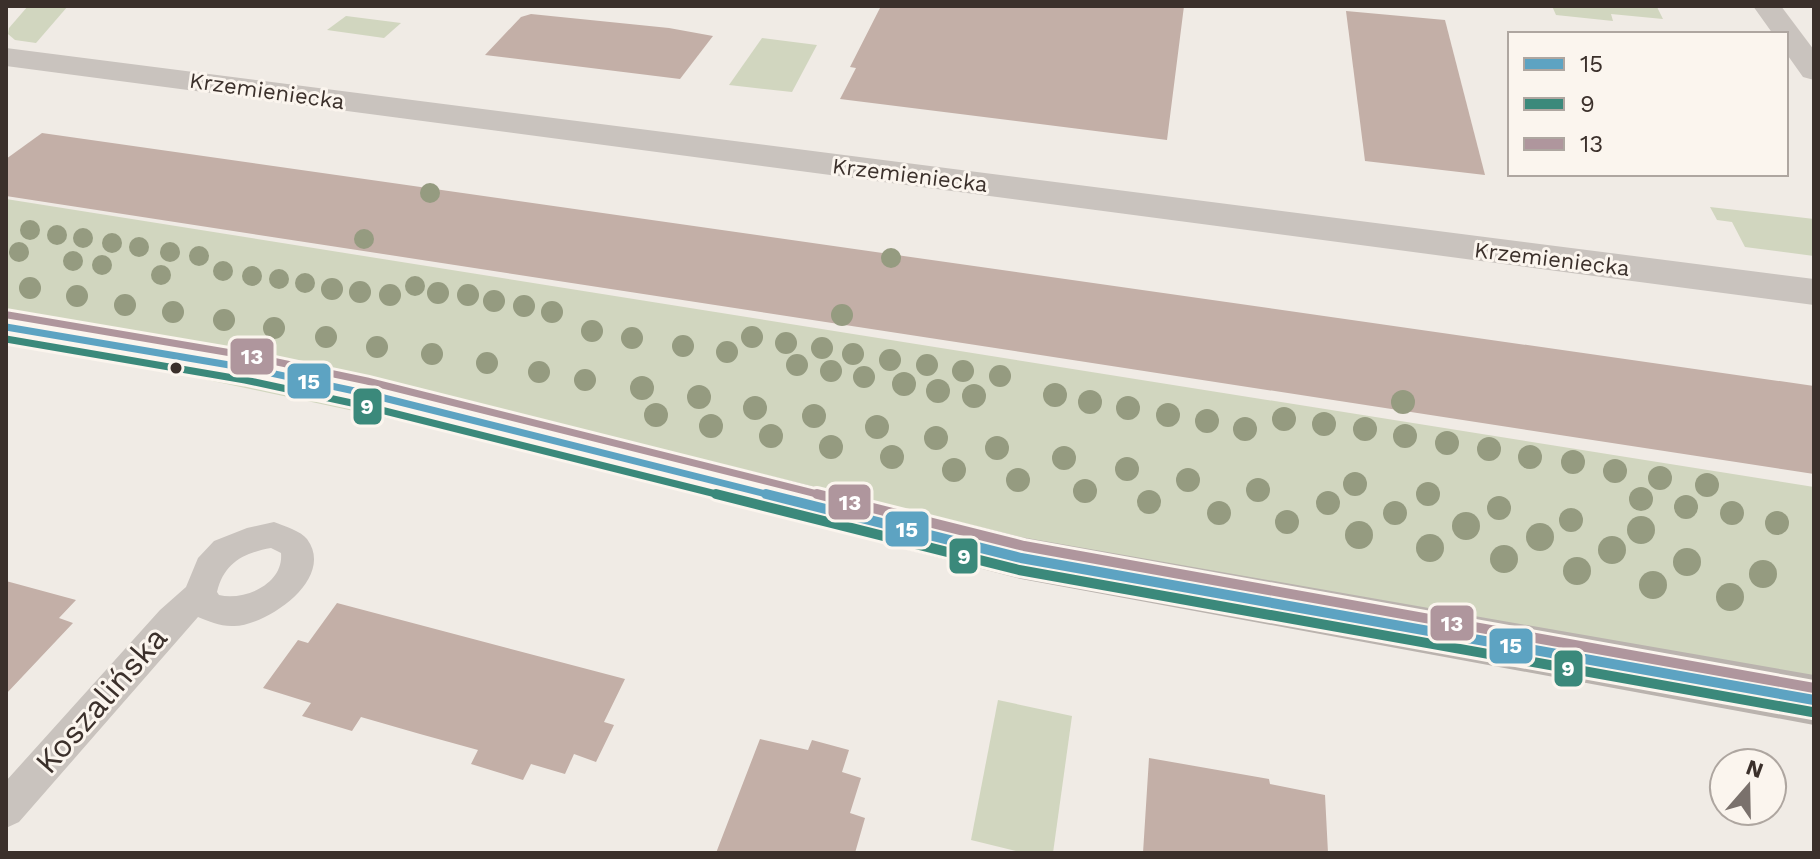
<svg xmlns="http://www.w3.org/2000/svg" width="1820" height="859" font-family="'Work Sans',sans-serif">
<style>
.green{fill:#d1d6bf}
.building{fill:#c3afa7}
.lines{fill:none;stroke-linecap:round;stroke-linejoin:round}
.lane{fill:#c9c3be;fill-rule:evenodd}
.street{fill:#c9c3be;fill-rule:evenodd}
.secondary{fill:#bab3ae;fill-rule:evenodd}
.bus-1-far1-casing{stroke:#fbf5ee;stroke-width:13}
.bus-1-casing{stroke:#fbf5ee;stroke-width:16}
.bus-2-far1-casing{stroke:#fbf5ee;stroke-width:13}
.bus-2-casing{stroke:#fbf5ee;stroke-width:16}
.bus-3-far1-casing{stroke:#fbf5ee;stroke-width:13}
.bus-3-casing{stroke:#fbf5ee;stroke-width:16}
.bus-1-far1{stroke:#5da3c2;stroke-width:7}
.bus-1{stroke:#5da3c2;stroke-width:10}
.bus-2-far1{stroke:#3b897b;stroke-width:7}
.bus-2{stroke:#3b897b;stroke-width:10}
.bus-3-far1{stroke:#af969d;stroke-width:7}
.bus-3{stroke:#af969d;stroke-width:10}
.tree{fill:#959b80}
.bus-dot{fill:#3b302b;stroke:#fbf5ee;stroke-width:3}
.labels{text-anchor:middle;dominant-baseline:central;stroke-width:6;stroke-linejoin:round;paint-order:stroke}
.far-street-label{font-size:22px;fill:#3b302b;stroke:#fbf5ee}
.near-street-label{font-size:32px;fill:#3b302b;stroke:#fbf5ee}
.line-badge{stroke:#fbf5ee;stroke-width:3}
.badge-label{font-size:22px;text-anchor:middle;font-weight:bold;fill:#fff}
</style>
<rect width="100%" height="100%" fill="#f0ebe5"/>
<g class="green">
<polygon points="28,6 68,6 36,43 15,40 8,34 9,28"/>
<polygon points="1552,6 1657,7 1663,19 1611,14 1613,21 1556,15"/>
<polygon points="346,16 401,23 384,38 327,30"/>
<polygon points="762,38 817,45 792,92 729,85"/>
<polygon points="6,199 1814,487 1814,699 847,516 6,337"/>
<polygon points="1710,207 1814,219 1814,256 1745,247 1732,222 1717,220"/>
<polygon points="998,700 1072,716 1053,853 1024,853 971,840"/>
</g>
<g class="building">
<polygon points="881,6 1184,6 1167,140 840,99 856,68 850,67"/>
<polygon points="1346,11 1445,20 1485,175 1365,161"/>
<polygon points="531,14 669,28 713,36 680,79 485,55 521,17"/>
<polygon points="42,133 1814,386 1814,474 6,196 6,159"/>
<polygon points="6,581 76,600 59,618 73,623 6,694"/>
<polygon points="337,603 625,679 604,722 614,725 596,762 574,754 565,774 531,764 523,780 471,764 478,750 420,734 361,717 352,731 302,716 311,703 263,688 298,640 308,643"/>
<polygon points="760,739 808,750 812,740 849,750 842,772 861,778 850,813 865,818 855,853 716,853"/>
<polygon points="1149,758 1269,779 1270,784 1325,795 1328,853 1143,853"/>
</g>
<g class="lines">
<path class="lane" d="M274,522C284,526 301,531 307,539C336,578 268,625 234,626C222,627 208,621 198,617L19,822L6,828V781L160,610L186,587L198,558L214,541L247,528ZM271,548L281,553C284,584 245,601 219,595L217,592C224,563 243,553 271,548Z"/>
<g class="street">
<polygon points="1753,6 1781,6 1814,50 1814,80 1803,77 1786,53 1786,34 1773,34"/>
<polygon points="6,48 1814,279 1814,305 6,66"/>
</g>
<polygon class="secondary" points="6,313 247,353 364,377 1021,537 1814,675 1814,725 1021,579 364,409 247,383 6,341"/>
<defs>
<polyline id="bus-1-far1" points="6,327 247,368 364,393 774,496"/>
<polyline id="bus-1" points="766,494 1021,558 1814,700"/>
<polyline id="bus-2-far1" points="6,339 245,380 361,405 724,496"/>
<polyline id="bus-2" points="716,494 1019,570 1812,712"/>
<polyline id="bus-3-far1" points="8,315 249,356 367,381 825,496"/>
<polyline id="bus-3" points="817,494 1024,546 1814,688"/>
</defs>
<use href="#bus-1-far1" class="bus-1-far1-casing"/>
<use href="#bus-1" class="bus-1-casing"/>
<use href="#bus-2-far1" class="bus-2-far1-casing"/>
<use href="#bus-2" class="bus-2-casing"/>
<use href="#bus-3-far1" class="bus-3-far1-casing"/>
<use href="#bus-3" class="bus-3-casing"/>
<use href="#bus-1-far1" class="bus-1-far1"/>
<use href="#bus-1" class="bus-1"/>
<use href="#bus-2-far1" class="bus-2-far1"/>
<use href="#bus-2" class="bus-2"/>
<use href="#bus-3-far1" class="bus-3-far1"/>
<use href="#bus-3" class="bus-3"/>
</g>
<g class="tree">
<circle cx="430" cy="193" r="10"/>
<circle cx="30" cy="230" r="10"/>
<circle cx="57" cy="235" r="10"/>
<circle cx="83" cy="238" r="10"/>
<circle cx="364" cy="239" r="10"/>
<circle cx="112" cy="243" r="10"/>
<circle cx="139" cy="247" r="10"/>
<circle cx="19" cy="252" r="10"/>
<circle cx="170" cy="252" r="10"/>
<circle cx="199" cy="256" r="10"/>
<circle cx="891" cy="258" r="10"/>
<circle cx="73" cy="261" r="10"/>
<circle cx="102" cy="265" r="10"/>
<circle cx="223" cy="271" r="10"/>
<circle cx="161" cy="275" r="10"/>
<circle cx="252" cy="276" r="10"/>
<circle cx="279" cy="279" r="10"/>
<circle cx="305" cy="283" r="10"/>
<circle cx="415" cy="286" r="10"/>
<circle cx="30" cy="288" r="11"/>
<circle cx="332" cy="289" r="11"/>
<circle cx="360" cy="292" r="11"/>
<circle cx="438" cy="293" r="11"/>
<circle cx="390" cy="295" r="11"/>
<circle cx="468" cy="295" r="11"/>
<circle cx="77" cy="296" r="11"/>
<circle cx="494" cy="301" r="11"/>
<circle cx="125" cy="305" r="11"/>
<circle cx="524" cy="306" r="11"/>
<circle cx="173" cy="312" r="11"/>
<circle cx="552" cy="312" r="11"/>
<circle cx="842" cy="315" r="11"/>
<circle cx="224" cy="320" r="11"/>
<circle cx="274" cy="328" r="11"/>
<circle cx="592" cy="331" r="11"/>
<circle cx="326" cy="337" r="11"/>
<circle cx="752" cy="337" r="11"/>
<circle cx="632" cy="338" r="11"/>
<circle cx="786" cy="343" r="11"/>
<circle cx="683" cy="346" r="11"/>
<circle cx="377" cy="347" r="11"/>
<circle cx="822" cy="348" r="11"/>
<circle cx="727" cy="352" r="11"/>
<circle cx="432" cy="354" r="11"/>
<circle cx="853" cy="354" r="11"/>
<circle cx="890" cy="360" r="11"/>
<circle cx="487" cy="363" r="11"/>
<circle cx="797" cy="365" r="11"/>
<circle cx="927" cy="365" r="11"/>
<circle cx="831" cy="371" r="11"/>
<circle cx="963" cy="371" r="11"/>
<circle cx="539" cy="372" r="11"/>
<circle cx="1000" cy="376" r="11"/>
<circle cx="864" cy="377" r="11"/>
<circle cx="585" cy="380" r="11"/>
<circle cx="904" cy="384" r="12"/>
<circle cx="642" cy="388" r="12"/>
<circle cx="938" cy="391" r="12"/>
<circle cx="1055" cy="395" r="12"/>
<circle cx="974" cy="396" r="12"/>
<circle cx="699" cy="397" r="12"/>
<circle cx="1090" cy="402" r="12"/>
<circle cx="1403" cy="402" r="12"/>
<circle cx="755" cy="408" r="12"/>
<circle cx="1128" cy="408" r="12"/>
<circle cx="656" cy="415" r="12"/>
<circle cx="1168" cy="415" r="12"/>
<circle cx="814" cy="416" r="12"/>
<circle cx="1284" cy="419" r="12"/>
<circle cx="1207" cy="421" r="12"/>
<circle cx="1324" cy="424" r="12"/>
<circle cx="711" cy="426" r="12"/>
<circle cx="877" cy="427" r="12"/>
<circle cx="1245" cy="429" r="12"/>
<circle cx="1365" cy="429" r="12"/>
<circle cx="771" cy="436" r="12"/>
<circle cx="1405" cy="436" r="12"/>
<circle cx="936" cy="438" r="12"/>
<circle cx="1447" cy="443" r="12"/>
<circle cx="831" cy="447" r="12"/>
<circle cx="997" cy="448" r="12"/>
<circle cx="1489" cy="449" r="12"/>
<circle cx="892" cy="457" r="12"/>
<circle cx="1530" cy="457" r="12"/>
<circle cx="1064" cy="458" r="12"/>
<circle cx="1573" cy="462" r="12"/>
<circle cx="1127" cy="469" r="12"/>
<circle cx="954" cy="470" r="12"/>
<circle cx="1615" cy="471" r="12"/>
<circle cx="1660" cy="478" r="12"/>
<circle cx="1018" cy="480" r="12"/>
<circle cx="1188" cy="480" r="12"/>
<circle cx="1355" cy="484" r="12"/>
<circle cx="1707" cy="485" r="12"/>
<circle cx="1258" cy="490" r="12"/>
<circle cx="1085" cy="491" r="12"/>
<circle cx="1428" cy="494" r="12"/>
<circle cx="1641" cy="499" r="12"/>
<circle cx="1149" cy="502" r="12"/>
<circle cx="1328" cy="503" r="12"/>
<circle cx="1686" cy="507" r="12"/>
<circle cx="1499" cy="508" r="12"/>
<circle cx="1219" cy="513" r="12"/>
<circle cx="1395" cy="513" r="12"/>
<circle cx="1732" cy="513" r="12"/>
<circle cx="1571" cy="520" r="12"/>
<circle cx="1287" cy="522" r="12"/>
<circle cx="1777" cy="523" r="12"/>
<circle cx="1466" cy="526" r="14"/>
<circle cx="1641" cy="530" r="14"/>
<circle cx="1359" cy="535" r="14"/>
<circle cx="1540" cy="537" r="14"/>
<circle cx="1430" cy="548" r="14"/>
<circle cx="1612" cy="550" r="14"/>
<circle cx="1504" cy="559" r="14"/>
<circle cx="1687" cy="562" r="14"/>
<circle cx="1577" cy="571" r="14"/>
<circle cx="1763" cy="574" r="14"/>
<circle cx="1653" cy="585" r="14"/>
<circle cx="1730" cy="597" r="14"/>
</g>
<circle class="bus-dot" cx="176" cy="368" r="7"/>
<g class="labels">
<g class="far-street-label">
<text transform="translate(267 91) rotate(8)">Krzemieniecka</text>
<text transform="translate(910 175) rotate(7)">Krzemieniecka</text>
<text transform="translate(1552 259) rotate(7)">Krzemieniecka</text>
</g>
<g class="near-street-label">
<text transform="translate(101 700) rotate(-49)">Koszalińska</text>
</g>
</g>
<g class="line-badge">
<rect x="229" y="337" width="46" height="39" rx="8" fill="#af969d"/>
<rect x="286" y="362" width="46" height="38" rx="8" fill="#5da3c2"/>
<rect x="352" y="387" width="31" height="39" rx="8" fill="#3b897b"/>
<rect x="827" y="483" width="45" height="38" rx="8" fill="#af969d"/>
<rect x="884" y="510" width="46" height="38" rx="8" fill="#5da3c2"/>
<rect x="948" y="537" width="31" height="38" rx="8" fill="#3b897b"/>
<rect x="1429" y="604" width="46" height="38" rx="8" fill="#af969d"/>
<rect x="1488" y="627" width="46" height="38" rx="8" fill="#5da3c2"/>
<rect x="1553" y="649" width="31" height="39" rx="8" fill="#3b897b"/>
</g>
<g class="badge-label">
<text x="252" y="364">13</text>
<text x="309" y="389">15</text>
<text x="367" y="414">9</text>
<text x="850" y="510">13</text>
<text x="907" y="537">15</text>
<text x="964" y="564">9</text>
<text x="1452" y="631">13</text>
<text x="1511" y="653">15</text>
<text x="1568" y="676">9</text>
</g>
<rect width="1820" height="859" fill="none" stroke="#3b302b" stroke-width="16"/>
<rect x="1508" y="32" width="280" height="144" fill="#fbf5ee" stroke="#aea6a0" stroke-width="2"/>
<rect x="1524" y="58" width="40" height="12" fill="#5da3c2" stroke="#aea6a0" stroke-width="2"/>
<text x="1580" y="72" font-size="24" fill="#3b302b">15</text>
<rect x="1524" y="98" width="40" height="12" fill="#3b897b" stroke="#aea6a0" stroke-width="2"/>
<text x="1580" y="112" font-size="24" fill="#3b302b">9</text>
<rect x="1524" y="138" width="40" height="12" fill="#af969d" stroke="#aea6a0" stroke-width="2"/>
<text x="1580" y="152" font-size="24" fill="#3b302b">13</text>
<g transform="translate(1748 787) rotate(20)"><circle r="38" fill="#fbf5ee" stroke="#aea6a0" stroke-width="2"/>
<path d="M0-6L14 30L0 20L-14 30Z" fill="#7a716c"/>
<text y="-12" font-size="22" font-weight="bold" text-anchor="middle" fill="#3b302b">N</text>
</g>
</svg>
